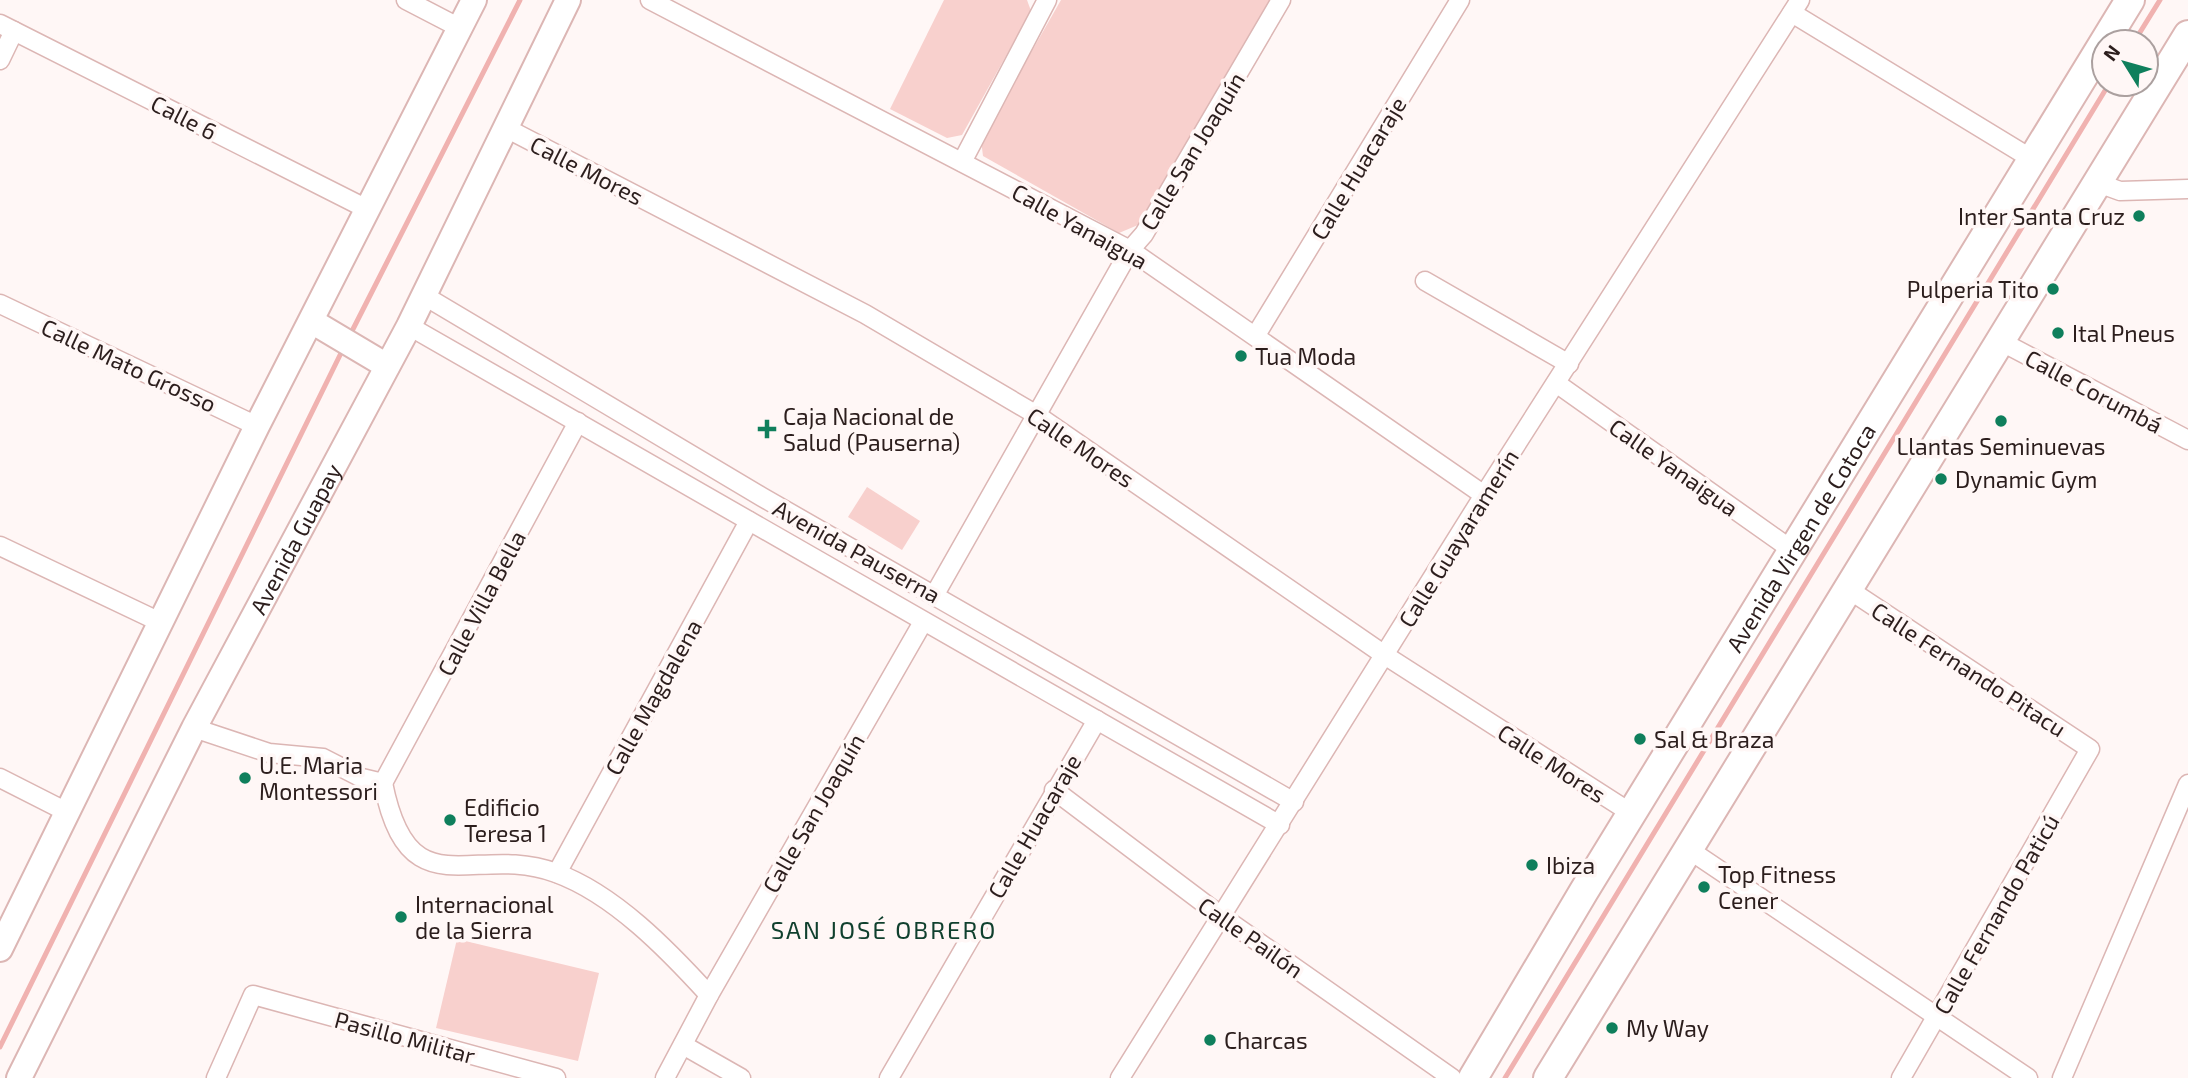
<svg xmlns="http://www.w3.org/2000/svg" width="2188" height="1078" font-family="'Exo 2',sans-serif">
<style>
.green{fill:#f8d0cd}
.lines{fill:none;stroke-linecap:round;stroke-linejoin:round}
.stream{stroke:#f0b2b0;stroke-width:5}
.minor-casing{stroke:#dcb6b4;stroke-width:21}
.secondary-casing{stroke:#dcb6b4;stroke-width:28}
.primary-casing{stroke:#dcb6b4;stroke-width:32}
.minor{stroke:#fff;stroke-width:18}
.secondary{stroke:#fff;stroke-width:24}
.primary{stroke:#fff;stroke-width:28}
.poi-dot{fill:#0f7f5c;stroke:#fff7f6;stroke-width:2.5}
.labels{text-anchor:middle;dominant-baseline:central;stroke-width:7;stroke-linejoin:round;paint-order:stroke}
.street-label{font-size:23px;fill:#2c1e1d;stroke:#fff7f6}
.poi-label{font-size:23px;fill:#2c1e1d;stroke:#fff7f6;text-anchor:start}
.neighbourhood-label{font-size:24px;letter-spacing:2px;fill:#10402e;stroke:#fff7f6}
</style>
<rect width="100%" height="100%" fill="#fff7f6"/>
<g class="green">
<polygon points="944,0 1027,0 1031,11 962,135 947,138 890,109"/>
<polygon points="1061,0 1270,0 1138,225 1119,233 983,156 981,140"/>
<polygon points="867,487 920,521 902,550 848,517"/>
<polygon points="457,939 599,973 578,1061 436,1028"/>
</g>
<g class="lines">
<g class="stream">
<polyline points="2134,42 2160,0"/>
<polyline points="349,337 520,0"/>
<polyline points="0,1047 343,349"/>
<polyline points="1505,1078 2109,84"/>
</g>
<defs>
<g id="minor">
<polyline points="406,0 460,28"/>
<polyline points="650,0 1130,250 1484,495"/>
<polyline points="1792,13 2032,159"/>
<polyline points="0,24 367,209"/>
<polyline points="0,60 14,31"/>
<polyline points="504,127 865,314 1035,414 1386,656 1631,813"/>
<polyline points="962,162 1047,0"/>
<polyline points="2098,183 2120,191 2188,189"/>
<polyline points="1425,281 1569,364"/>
<polyline points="423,295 762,497 1294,802"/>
<polyline points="0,304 257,426"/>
<polyline points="409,326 1280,825"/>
<polyline points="1256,335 1460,0"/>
<polyline points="2000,341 2188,440"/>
<polyline points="1556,383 1792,550"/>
<polyline points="0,546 162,623"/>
<polyline points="1848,589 2090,749 1901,1078"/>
<polyline points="935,594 1130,250 1144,234 1281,0"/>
<path d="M194,728L269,753L323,758L362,778L383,783C409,913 473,842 556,873C614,894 668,950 709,995"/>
<polyline points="0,778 67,812"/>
<polyline points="383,783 578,422"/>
<polyline points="1054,790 1221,916 1452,1078"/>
<polyline points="1688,849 2028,1078"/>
<polyline points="557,873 749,521"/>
<polyline points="683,1045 741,1078"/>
<polyline points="216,1078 253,995 556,1078"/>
<polyline points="665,1078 709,995 923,622"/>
<polyline points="889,1078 1097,720"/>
<polyline points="1120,1078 1484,495 1800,0"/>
<polyline points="2062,1078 2188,784"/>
</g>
<g id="secondary">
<polyline points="313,322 387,366"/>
<polyline points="0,949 257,426 474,0"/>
<path id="s1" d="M19,1078L194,728L409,326L568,0"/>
</g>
<g id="primary">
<path id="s2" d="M1473,1078L1584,891L2130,0"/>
<polyline points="1548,1078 2188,35"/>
</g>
</defs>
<use href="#minor" class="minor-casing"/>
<use href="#secondary" class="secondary-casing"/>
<use href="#primary" class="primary-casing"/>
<use href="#minor" class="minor"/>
<use href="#secondary" class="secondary"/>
<use href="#primary" class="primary"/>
</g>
<g class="poi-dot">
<circle cx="2139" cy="216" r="7"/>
<circle cx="2053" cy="289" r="7"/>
<circle cx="2058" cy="333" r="7"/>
<circle cx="1241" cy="356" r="7"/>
<circle cx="2001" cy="421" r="7"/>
<path d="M763.5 418.5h7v7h7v7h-7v7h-7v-7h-7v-7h7z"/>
<circle cx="1941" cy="479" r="7"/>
<circle cx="1640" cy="739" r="7"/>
<circle cx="245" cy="778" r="7"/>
<circle cx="450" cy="820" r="7"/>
<circle cx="1532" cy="865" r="7"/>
<circle cx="1704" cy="887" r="7"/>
<circle cx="401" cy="917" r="7"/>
<circle cx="1612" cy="1028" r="7"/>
<circle cx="1210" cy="1040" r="7"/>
</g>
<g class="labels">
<g class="street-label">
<text transform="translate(184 117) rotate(27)">Calle 6</text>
<text transform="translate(1192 151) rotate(-59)">Calle San Joaquín</text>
<text transform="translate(1358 168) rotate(-59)">Calle Huacaraje</text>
<text transform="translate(587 170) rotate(27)">Calle Mores</text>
<text transform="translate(1080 226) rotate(29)">Calle Yanaigua</text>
<text transform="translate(129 365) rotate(25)">Calle Mato Grosso</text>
<text transform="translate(2094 391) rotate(28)">Calle Corumbá</text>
<text transform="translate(1081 447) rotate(34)">Calle Mores</text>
<text transform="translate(1674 467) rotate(35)">Calle Yanaigua</text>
<text transform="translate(1458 538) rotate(-58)">Calle Guayaramerín</text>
<text stroke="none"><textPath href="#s2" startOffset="632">Avenida Virgen de Cotoca</textPath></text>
<text stroke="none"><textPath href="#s1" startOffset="606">Avenida Guapay</textPath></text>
<text transform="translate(857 551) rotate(29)">Avenida Pauserna</text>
<text transform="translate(481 603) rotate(-62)">Calle Villa Bella</text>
<text transform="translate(1969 669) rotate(33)">Calle Fernando Pitacu</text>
<text transform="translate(653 697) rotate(-61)">Calle Magdalena</text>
<text transform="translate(1552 763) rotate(33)">Calle Mores</text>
<text transform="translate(813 813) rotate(-60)">Calle San Joaquín</text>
<text transform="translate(1034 826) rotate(-60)">Calle Huacaraje</text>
<text transform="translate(1996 914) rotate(-60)">Calle Fernando Paticú</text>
<text transform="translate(1251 937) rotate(35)">Calle Pailón</text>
<text transform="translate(405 1037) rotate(15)">Pasillo Militar</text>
</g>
<g class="poi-label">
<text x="2125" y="216" text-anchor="end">Inter Santa Cruz</text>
<text x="2039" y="289" text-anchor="end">Pulperia Tito</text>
<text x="2072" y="333">Ital Pneus</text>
<text x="1255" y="356">Tua Moda</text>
<text x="783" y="416">Caja Nacional de<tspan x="783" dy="26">Salud (Pauserna)</tspan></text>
<text x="2001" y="446" text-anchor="middle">Llantas Seminuevas</text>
<text x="1955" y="479">Dynamic Gym</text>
<text x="1654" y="739">Sal &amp; Braza</text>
<text x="259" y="765">U.E. Maria<tspan x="259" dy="26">Montessori</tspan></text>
<text x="464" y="807">Edificio<tspan x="464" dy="26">Teresa 1</tspan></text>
<text x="1546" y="865">Ibiza</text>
<text x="1718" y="874">Top Fitness<tspan x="1718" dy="26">Cener</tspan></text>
<text x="415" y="904">Internacional<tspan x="415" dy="26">de la Sierra</tspan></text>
<text x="1626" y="1028">My Way</text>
<text x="1224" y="1040">Charcas</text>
</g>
<g class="neighbourhood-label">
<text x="884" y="929">SAN JOSÉ OBRERO</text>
</g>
</g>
<g transform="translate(2125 63) rotate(307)"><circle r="33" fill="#fff7f6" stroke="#aba09f" stroke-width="2"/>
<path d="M0-5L12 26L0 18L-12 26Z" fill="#0f7f5c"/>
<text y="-10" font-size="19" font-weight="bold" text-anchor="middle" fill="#2c1e1d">N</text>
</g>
</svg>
